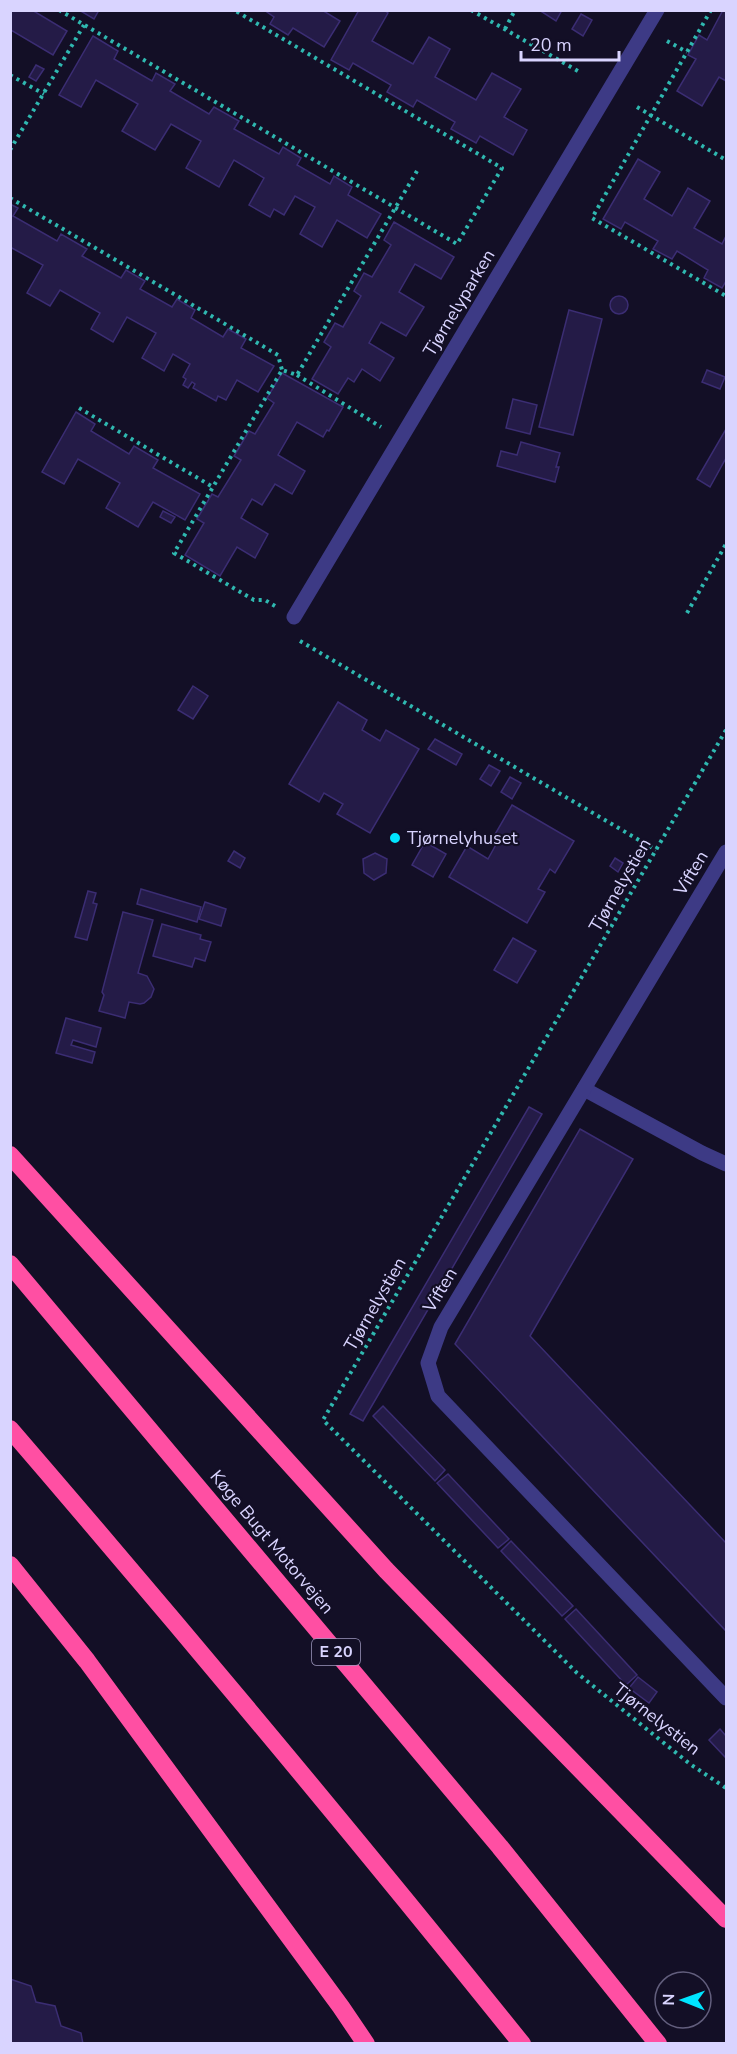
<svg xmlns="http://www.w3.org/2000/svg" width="737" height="2054" font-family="'Nunito Sans',sans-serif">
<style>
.building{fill:#241b47;stroke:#3b2d73;stroke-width:1.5}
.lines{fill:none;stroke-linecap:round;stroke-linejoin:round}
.path{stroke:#2fb8b0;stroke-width:4;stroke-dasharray:3 4.5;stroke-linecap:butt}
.lane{stroke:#3d3a85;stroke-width:15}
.street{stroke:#3d3a85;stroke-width:15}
.highway{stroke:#ff4fa3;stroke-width:18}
.poi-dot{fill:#00e5ff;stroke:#130f26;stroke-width:2}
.labels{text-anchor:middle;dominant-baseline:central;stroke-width:4.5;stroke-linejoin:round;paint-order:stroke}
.shield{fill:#130f26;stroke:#9e99be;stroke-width:1.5}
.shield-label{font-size:16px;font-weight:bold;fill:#d9d4ff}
.street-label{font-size:18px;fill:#d9d4ff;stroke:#130f26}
.poi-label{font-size:18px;fill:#d9d4ff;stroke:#130f26;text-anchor:start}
</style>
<rect width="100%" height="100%" fill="#130f26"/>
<g class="building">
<polygon points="10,10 32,10 67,31 53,55 11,30 10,32"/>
<polygon points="79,10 99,10 94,19"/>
<polygon points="264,10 322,10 340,21 324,47 293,28 288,35 270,24 274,17"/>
<polygon points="359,10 384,10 388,13 372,41 413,64 429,37 450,49 435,77 476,100 492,73 521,89 504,117 527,130 513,155 480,136 476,143 451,129 455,122 417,100 413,107 387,92 391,85 353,63 349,70 331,60"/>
<polygon points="539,10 562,10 556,21"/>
<polygon points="723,10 726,10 726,81 719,77 702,106 677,91 696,59 688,55 699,35 707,40"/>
<polygon points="581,14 592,20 583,36 572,29"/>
<polygon points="93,36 118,51 114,59 152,81 156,73 175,84 170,91 209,114 214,107 239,121 234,129 279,154 283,147 301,158 297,165 330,184 334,176 352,187 348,195 381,214 367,238 337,220 322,247 300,234 315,207 295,196 284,215 274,209 270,217 249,205 264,178 234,160 219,187 186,168 201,141 171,124 155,150 122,131 138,104 96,80 81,107 59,95"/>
<polygon points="36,65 44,69 36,81 29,77"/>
<polygon points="638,159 660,172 644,199 672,216 688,188 710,201 694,228 722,244 726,236 726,281 722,288 704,278 708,270 677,251 672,259 653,249 658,241 625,222 621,229 603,219"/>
<polygon points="10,204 18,208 13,216 57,241 61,234 87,249 82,256 121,278 126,270 145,281 140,289 172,307 177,299 195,310 191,318 223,337 228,329 246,339 241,348 274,366 258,392 237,380 226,400 218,396 216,401 193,388 195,384 192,382 188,388 183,385 186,379 183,377 190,364 173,354 164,371 142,358 156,333 127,317 113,342 91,329 100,313 60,290 50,306 27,293 43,265 10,247"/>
<polygon points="394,222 454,257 441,279 415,264 399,292 424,307 406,336 381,322 369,343 394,358 380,381 362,369 354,382 348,378 338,394 312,379 331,347 324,342 335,323 343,327 361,296 354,291 364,273 372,277 391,245 384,240"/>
<circle cx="619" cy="305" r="9"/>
<polygon points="569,310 602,319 573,435 539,427"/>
<polygon points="707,370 725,377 720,389 702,382"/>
<polygon points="282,373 343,407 329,431 327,430 323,437 297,422 278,455 305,471 292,494 275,484 262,505 252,499 241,518 268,534 255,558 237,547 220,576 185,555 204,523 197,519 212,494 218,497 241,460 234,456 249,431 255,434 274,403 267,398"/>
<polygon points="513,399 537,405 530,434 506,428"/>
<polygon points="76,412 95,424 91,431 129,454 134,446 158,460 153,468 200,494 185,520 153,502 138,527 106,508 120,483 78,459 64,484 42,472"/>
<polygon points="726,429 726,458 710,487 697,479"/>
<polygon points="521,442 560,453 556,467 559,467 555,482 497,466 501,451 517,455"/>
<polygon points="163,511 175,517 171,523 160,517"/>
<polygon points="193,686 208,696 193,719 178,710"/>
<polygon points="338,702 367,720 362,730 380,741 386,730 419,749 370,833 337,814 343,804 324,793 319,802 289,784"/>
<polygon points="435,739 462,754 456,765 428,749"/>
<polygon points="489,765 500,771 491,786 480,779"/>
<polygon points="510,777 521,783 512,799 501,792"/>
<polygon points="512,805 574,841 555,873 550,869 538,889 545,892 527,923 449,877 467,846 488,859 499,839 494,836"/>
<polygon points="425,842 446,854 433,877 412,865"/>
<polygon points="234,851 245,858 240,868 228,861"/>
<polygon points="375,853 387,859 386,873 374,880 364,873 363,859"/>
<polygon points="615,858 623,863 618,872 610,866"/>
<polygon points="141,889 201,907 197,922 137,904"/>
<polygon points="88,891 96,893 93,903 97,904 87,940 75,937"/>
<polygon points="205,902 226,909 221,926 199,919"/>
<polygon points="123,912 153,920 138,973 147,976 154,989 151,997 144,1003 140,1004 129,1002 125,1018 99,1011 104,995 102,992"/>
<polygon points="162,924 201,935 200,939 211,942 205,961 195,958 192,967 153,956"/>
<polygon points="513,938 536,951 517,983 494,970"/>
<polygon points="66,1018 101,1028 96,1047 73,1040 71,1045 95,1052 92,1063 56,1053"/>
<polygon points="529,1107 542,1114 363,1421 350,1414"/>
<polygon points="580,1129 633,1159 530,1336 726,1543 726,1631 455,1344"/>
<polygon points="383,1406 445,1470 435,1481 373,1416"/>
<polygon points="448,1474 509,1539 498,1548 437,1483"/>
<polygon points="511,1541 573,1606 562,1616 501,1551"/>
<polygon points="576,1609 637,1675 626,1685 565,1619"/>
<polygon points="638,1677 657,1692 649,1703 629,1688"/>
<polygon points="720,1729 726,1736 726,1758 709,1740"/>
<polygon points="10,1979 31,1986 36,2002 55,2006 61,2026 81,2033 83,2044 10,2044"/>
</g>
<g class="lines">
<g class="path">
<polyline points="59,10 457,244 502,168 234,10"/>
<polyline points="471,10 578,71"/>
<polyline points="711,10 592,218 726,296"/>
<polyline points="505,29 515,10"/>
<polyline points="667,41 687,52"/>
<polyline points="10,75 44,94"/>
<polyline points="637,107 726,160"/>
<polyline points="10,150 84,25"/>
<polyline points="10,198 278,355 282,370"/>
<polyline points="297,375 381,427"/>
<polyline points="79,408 213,487"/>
<polyline points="275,606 265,600 254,600 174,553 282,370 297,375 417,171"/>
<polyline points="687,613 726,544"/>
<polyline points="300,641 656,850"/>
<polyline points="726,730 323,1420 577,1673 690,1764 726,1788"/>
</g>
<polyline class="lane" points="584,1089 702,1153 726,1164"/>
<g class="street">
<polyline points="294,617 657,10"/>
<polyline points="726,852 441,1327 428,1363 438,1396 726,1698"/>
</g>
<g class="highway">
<polyline points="10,1155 386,1570 726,1919"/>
<polyline points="10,1264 500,1847 658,2044"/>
<path d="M10,1429C184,1631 355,1836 522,2044"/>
<polyline points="10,1565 87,1661 341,2007 366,2044"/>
</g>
</g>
<circle class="poi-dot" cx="395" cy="838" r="6"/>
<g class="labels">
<rect class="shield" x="312" y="1639" width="48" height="26" rx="4.5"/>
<g class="shield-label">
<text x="336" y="1652">E 20</text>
</g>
<g class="street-label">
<text transform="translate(459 303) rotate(-59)">Tjørnelyparken</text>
<text transform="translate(691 873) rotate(-59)">Viften</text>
<text transform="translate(620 885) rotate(-60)">Tjørnelystien</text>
<text transform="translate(440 1290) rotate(-59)">Viften</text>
<text transform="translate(375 1304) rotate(-60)">Tjørnelystien</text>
<text transform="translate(272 1542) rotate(50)">Køge Bugt Motorvejen</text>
<text transform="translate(657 1719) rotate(38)">Tjørnelystien</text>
</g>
<g class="poi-label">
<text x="407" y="838">Tjørnelyhuset</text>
</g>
</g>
<rect width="737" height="2054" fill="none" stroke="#d9d4ff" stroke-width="24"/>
<g transform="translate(683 2000) rotate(271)"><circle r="28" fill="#130f26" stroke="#625e7d" stroke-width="1.5"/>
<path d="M0-4.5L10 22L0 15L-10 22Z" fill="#00e5ff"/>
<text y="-9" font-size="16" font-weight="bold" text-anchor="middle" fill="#d9d4ff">N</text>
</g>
<path d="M521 51v9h98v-9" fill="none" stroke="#d9d4ff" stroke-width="3"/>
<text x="530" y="51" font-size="18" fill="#d9d4ff" stroke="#130f26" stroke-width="4.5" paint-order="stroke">20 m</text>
</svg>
